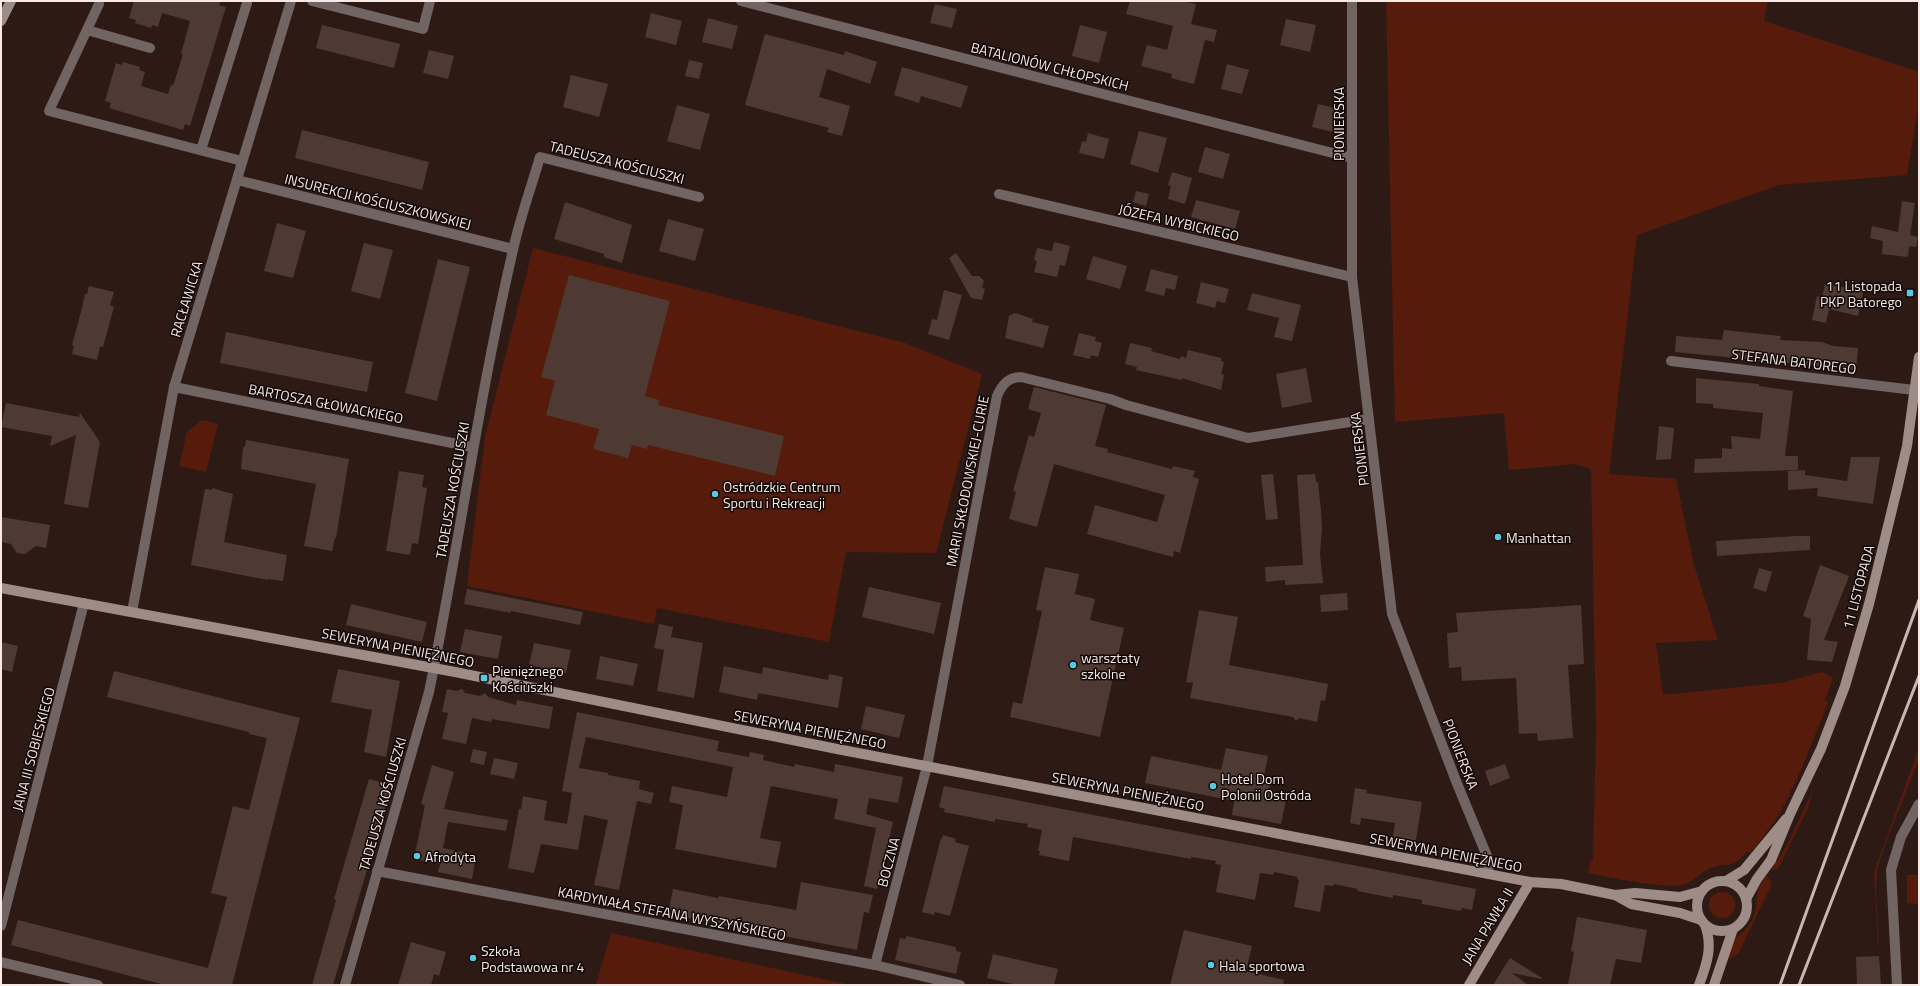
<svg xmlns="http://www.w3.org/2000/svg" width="1920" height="986" font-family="'Titillium Web',sans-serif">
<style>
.green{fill:#561b0b}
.building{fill:#4f3933}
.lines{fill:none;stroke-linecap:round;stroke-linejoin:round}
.street{stroke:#706562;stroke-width:10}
.secondary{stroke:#9e8c87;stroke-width:10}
.rail{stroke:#c6b7b2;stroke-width:3}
.poi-dot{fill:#58c9e3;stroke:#100806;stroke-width:1.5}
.labels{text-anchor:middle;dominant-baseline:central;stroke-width:3;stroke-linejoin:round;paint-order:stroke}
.street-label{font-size:14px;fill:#f7e9e5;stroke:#100806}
.poi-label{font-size:14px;fill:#f7e9e5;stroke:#100806;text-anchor:start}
</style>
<rect width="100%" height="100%" fill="#2e1a15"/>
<g class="green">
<path d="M1386,1H1768L1764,21L1919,72V103L1907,175L1779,185L1637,235L1609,474L1676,479L1694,565L1718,640L1656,643L1663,695L1781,683L1822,672L1833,678L1825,700L1828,703L1799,775L1779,815L1751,853L1747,851C1732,871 1730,861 1711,868C1700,872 1693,883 1682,885C1666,889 1606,877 1588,873L1590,862L1593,859L1596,729L1591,469L1575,464L1509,470L1504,413L1395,422Z"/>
<polygon points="533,248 905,343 982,374 936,553 846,552 829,642 657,608 654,624 467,586 485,437"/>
<polygon points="202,420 218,424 206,472 179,466 187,432"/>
<polygon points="1919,748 1919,759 1886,842 1877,869 1876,893 1879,944 1878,945 1874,872"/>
<polygon points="1813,790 1808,808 1778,869 1774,870 1772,868 1787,845"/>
<polygon points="1907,875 1919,875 1919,904 1907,903"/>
<path d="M1766,876L1769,878L1771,886L1738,954L1730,958H1728L1730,956C1732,932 1748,935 1754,915C1760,898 1752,895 1766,876Z"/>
<circle cx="1722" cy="905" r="13"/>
<polygon points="611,933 851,985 596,985"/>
</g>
<g class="building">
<polygon points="134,1 221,1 219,5 226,7 190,126 185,124 183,130 109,108 111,103 105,101 116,63 122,65 123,62 140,67 139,70 145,72 141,86 168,94 171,85 173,86 183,54 181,54 190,21 162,13 158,27 152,25 151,28 135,23 136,20 129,18"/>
<polygon points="1130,1 1182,1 1196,4 1191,24 1217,30 1214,42 1205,40 1194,84 1171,78 1172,74 1141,66 1147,45 1167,50 1173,26 1126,14"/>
<polygon points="935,4 957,9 952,28 930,23"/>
<polygon points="651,13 682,21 676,45 645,37"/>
<polygon points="708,18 738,26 732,49 702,42"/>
<polygon points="1286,19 1316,25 1310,52 1280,45"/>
<polygon points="322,25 400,44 394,68 316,48"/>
<polygon points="1080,25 1107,32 1099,63 1072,56"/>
<polygon points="765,34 844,55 845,51 877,62 870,84 827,69 819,97 850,106 842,136 827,132 829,128 745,105"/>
<polygon points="429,50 454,56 448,79 423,73"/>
<polygon points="689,60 703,63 699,79 685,76"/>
<polygon points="1227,64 1249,70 1242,94 1221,89"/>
<polygon points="902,67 968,86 961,108 921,96 919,103 894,95"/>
<polygon points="571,75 608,84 599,117 563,107"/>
<polygon points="1318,104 1339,109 1333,132 1312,127"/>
<polygon points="677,105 710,114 700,150 667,141"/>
<polygon points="302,130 429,162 422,190 295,158"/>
<polygon points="1139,131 1167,138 1158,173 1130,164"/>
<polygon points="1088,133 1109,139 1104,159 1079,153 1082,141 1086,142"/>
<polygon points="1205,147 1230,154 1223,179 1198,172"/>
<polygon points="1172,172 1192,178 1185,204 1168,199 1171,186 1168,185"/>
<polygon points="1136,191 1149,194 1146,206 1133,202"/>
<polygon points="1196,200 1240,211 1235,229 1191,217"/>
<polygon points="1902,201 1915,203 1910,235 1918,237 1916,247 1909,246 1908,257 1882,254 1883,241 1870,238 1872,226 1898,232"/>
<polygon points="565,202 632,225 622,263 604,257 604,254 554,239"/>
<polygon points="668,219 704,229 695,261 659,251"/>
<polygon points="277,223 306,231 293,278 264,271"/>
<polygon points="1054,242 1070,246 1065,266 1060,265 1057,277 1034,272 1037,261 1034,260 1037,248 1052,251"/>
<polygon points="364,243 393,250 380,299 351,291"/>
<polygon points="956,253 972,276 979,276 984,281 982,288 985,289 982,300 971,298 949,258"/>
<polygon points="1093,256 1127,266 1120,289 1086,279"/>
<polygon points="438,259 470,267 437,401 405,393"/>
<polygon points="1151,269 1178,276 1175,290 1166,288 1164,296 1145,291"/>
<polygon points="569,275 670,301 645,396 659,400 658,405 784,436 775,476 648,445 647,449 632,445 628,458 593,449 599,429 546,415 555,381 541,377"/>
<polygon points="1201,282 1229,289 1225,303 1217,301 1215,308 1196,303"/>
<polygon points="1825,284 1863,291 1858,316 1829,309 1826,323 1812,320 1817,296 1822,298"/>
<polygon points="89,286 114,292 110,305 114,307 103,347 100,347 97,360 72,354 74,346 72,345 81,312 85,294 87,294"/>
<polygon points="944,290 962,295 949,340 928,334 932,319 937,320"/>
<polygon points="1252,293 1301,305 1292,341 1274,337 1279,318 1247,310"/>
<polygon points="1015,313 1033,319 1032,322 1049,326 1043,348 1005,338 1009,316"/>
<polygon points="1724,330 1781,336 1780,340 1822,342 1833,346 1858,348 1856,370 1675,352 1676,336 1722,340"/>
<polygon points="226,332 373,362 367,392 220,363"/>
<polygon points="1079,333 1096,337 1095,341 1102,343 1098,357 1091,355 1090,359 1073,355"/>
<polygon points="1130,343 1152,348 1151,351 1180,359 1181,356 1186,358 1188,350 1221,358 1221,361 1224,362 1221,374 1224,375 1221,390 1182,378 1182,380 1136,370 1137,367 1125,364"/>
<polygon points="1306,368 1312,402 1282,408 1276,374"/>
<polygon points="1696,378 1759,384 1759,386 1793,391 1785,456 1798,456 1798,470 1694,473 1695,459 1722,458 1722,448 1732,449 1731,436 1760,439 1763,413 1713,408 1713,404 1696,403"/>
<polygon points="1034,387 1106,405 1095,446 1108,449 1107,452 1172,469 1173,466 1195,471 1193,477 1199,479 1180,553 1174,551 1173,557 1087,534 1095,505 1157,522 1165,495 1054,464 1037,527 1009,519 1016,492 1013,491 1029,435 1034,437 1041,413 1028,409"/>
<polygon points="6,403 79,417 80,413 100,442 88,508 64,504 76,435 50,446 52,436 1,427"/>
<polygon points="1659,426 1674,428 1671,459 1656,460"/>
<polygon points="246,440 349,459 336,538 335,538 332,551 304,546 316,484 241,469 243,447 245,447"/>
<polygon points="1851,457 1880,457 1873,504 1817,496 1818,488 1788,490 1788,471 1805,470 1805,475 1847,481"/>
<polygon points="399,471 424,475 422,487 427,488 418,544 412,543 410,555 386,551"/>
<polygon points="1273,474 1278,519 1266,520 1261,475"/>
<polygon points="1315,474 1316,482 1318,482 1321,510 1322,529 1320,554 1323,583 1285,585 1285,580 1266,582 1265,567 1303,565 1297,475"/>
<polygon points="212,488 233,494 224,542 287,555 283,581 268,579 268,580 191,565 205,489 212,490"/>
<polygon points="1,517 50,525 46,548 36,546 25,554 17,553 11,544 1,542"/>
<polygon points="1796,536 1810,536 1810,550 1717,556 1716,541"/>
<polygon points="1820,565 1849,576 1824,640 1838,642 1832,662 1807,660 1811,619 1803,616"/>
<polygon points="1045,567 1079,574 1075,594 1095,599 1090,620 1124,628 1100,737 1010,717 1013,702 1022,704 1042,611 1036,610"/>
<polygon points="1759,568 1772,572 1766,592 1753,588"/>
<polygon points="869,587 941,603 934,634 862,617"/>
<polygon points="467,589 583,612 580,625 511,611 511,613 464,604"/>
<polygon points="1347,593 1348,610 1321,612 1320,595"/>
<polygon points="351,604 427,622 422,642 346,625"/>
<polygon points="1581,605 1584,664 1568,665 1573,738 1538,741 1537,733 1519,734 1516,678 1462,681 1461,667 1449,668 1447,633 1458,632 1456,613"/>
<polygon points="1199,610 1238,617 1229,665 1328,684 1325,701 1321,700 1317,722 1299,718 1296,721 1293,717 1190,698 1193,683 1186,682"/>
<polygon points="659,624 673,627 671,637 703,643 694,698 657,691 664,650 654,648"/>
<polygon points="465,629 502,636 498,659 460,652"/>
<polygon points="1,642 18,646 12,672 1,669"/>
<polygon points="534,643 571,650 566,673 529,665"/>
<polygon points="600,656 638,664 633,686 596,679"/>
<polygon points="724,666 762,674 763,667 828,680 829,674 843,677 838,708 758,693 757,700 719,692"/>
<polygon points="338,669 400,681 386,757 364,752 372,710 331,702"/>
<polygon points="114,671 300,718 232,985 165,985 11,945 18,920 208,968 227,897 211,893 233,806 249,810 267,738 249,734 249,732 107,697"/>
<polygon points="447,689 456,691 462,689 465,693 480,696 485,693 488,697 516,705 517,700 553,707 549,729 492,719 491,722 472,718 466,744 442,739 448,713 442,712"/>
<polygon points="866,706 905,715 899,738 861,729"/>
<polygon points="577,712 719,741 717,751 749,757 750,752 764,755 763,760 794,767 795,764 834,772 835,764 903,777 898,803 869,798 866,814 893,822 877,889 864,886 876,828 834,819 838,799 771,786 760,838 781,842 776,868 675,849 683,805 669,802 672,786 727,797 733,767 586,737 579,768 608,773 608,775 640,781 639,789 654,793 651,804 637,801 619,890 594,885 608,820 584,815 578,850 541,844 534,873 508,868 519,809 521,809 523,796 547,801 544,820 567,824 572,793 562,791"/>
<polygon points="1226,748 1268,756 1263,781 1270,783 1269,791 1287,795 1281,824 1232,815 1234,801 1145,783 1151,756 1221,770"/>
<polygon points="473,749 487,752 484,765 470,762"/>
<polygon points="494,758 518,763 514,779 490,774"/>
<polygon points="1505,764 1510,778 1490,786 1485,771"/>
<polygon points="432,765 454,772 444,809 508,820 506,831 448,822 443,848 476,855 472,879 438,872 440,864 414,859 425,805 421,804"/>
<polygon points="369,779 392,785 333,985 312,985 336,900 334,899"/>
<polygon points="944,786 1476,889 1472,910 1462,908 1461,911 1422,904 1422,900 1393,895 1393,898 1357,891 1358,889 1334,884 1333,886 1325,885 1320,912 1294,907 1299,880 1297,879 1298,877 1274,872 1273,875 1260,873 1255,900 1216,892 1221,865 1215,864 1216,861 1191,857 1191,859 1073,837 1069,861 1039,855 1040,851 1038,851 1042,830 1027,827 1028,824 995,819 995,822 944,812 945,809 939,807"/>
<polygon points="1355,788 1367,790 1366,793 1422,802 1415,846 1392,842 1395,823 1361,818 1360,825 1350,823"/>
<polygon points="943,835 956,839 955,842 969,846 950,916 935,912 934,915 922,912 941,838 942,839"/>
<polygon points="801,882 873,895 869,913 864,912 857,950 668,914 673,889 718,898 719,896 796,910"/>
<polygon points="1577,917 1647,930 1641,963 1616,959 1610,985 1568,985 1574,952 1571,951"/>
<polygon points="1184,930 1252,946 1246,971 1284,980 1283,985 1170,985"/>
<polygon points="906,936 956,947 956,951 961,952 956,974 895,960 900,938 906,939"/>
<polygon points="411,942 446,952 439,976 434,974 431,985 398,985"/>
<polygon points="993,954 1058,969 1054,985 1017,985 987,978"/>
<polygon points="1879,956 1881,985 1857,985 1856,957"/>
<polygon points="1510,958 1542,978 1542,979 1512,973 1528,985 1493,985"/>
</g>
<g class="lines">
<g class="street">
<polyline points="312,1 423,29 430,1"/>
<polyline points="741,1 1352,158"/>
<polyline points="1352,1 1352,277 1392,614 1456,781 1489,861 1488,874"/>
<polyline points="99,4 49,111 242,161"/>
<polyline points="87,30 150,48"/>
<polyline points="201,150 247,3"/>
<polyline points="237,180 513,249"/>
<polyline points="999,194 1352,277"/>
<polyline points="1671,361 1914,390"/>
<polyline points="174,387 472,447"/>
<polyline points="132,612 174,387 291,1"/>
<polyline points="377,871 875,965 960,985"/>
<polyline points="1,926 84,603"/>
<polyline points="1,962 98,985"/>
<path d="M875,965L927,766L997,396C1002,385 1008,377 1021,377L1110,399L1126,405L1248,438L1369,419"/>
<path d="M345,985L429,692C459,545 479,396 513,250C520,218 531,188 540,157L699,197"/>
<polyline points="1897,985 1891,870 1901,837 1919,804"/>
</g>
<g class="secondary">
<polyline points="1,21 11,1"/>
<polyline points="1,588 455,672 837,749 1530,882 1561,884 1615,895 1635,893 1680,897 1702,891"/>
<circle cx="1722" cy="906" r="25"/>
<polyline points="1726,881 1744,870 1786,819"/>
<polyline points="1615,895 1631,904 1680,913 1701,920"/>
<polyline points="1746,899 1757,879 1771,860 1790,814 1821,749 1845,686 1869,604 1898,485 1907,446 1919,357"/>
<polyline points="1469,985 1530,882"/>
<path d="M1699,985C1707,964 1713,946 1705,925"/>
<polyline points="1714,985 1733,929"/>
</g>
<g class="rail">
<polyline points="1780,985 1919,600"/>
<polyline points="1799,985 1919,676"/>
</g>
</g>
<g class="poi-dot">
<rect x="1906" y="289" width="8" height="8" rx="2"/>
<circle cx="715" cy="494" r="4"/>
<circle cx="1498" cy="537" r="4"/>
<circle cx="1073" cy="665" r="4"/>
<rect x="480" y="674" width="8" height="8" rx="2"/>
<circle cx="1213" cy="786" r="4"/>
<circle cx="417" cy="856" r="4"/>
<circle cx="473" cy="958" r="4"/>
<circle cx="1211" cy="965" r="4"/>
</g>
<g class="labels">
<g class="street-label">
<text transform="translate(1050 66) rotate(14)">BATALIONÓW CHŁOPSKICH</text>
<text transform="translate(1338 124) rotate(-90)">PIONIERSKA</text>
<text transform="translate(617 162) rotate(14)">TADEUSZA KOŚCIUSZKI</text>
<text transform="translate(378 201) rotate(14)">INSUREKCJI KOŚCIUSZKOWSKIEJ</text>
<text transform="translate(1179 222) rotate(13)">JÓZEFA WYBICKIEGO</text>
<text transform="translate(186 299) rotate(-73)">RACŁAWICKA</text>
<text transform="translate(1794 361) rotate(7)">STEFANA BATOREGO</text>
<text transform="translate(326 403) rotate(11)">BARTOSZA GŁOWACKIEGO</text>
<text transform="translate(1359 449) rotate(-97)">PIONIERSKA</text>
<text transform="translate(967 481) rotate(-79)">MARII SKŁODOWSKIEJ-CURIE</text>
<text transform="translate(452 490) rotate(-80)">TADEUSZA KOŚCIUSZKI</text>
<text transform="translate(1858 587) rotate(-75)">11 LISTOPADA</text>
<text transform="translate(398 647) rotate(11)">SEWERYNA PIENIĘŻNEGO</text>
<text transform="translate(810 729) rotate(11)">SEWERYNA PIENIĘŻNEGO</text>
<text transform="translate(33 749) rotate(-75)">JANA III SOBIESKIEGO</text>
<text transform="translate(1461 754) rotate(69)">PIONIERSKA</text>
<text transform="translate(1128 791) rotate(11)">SEWERYNA PIENIĘŻNEGO</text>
<text transform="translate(382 804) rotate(-74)">TADEUSZA KOŚCIUSZKI</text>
<text transform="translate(1446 852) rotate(11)">SEWERYNA PIENIĘŻNEGO</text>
<text transform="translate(888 862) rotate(-75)">BOCZNA</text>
<text transform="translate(672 913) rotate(11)">KARDYNAŁA STEFANA WYSZYŃSKIEGO</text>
<text transform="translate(1487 926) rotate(-59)">JANA PAWŁA II</text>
</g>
<g class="poi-label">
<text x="1902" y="285" text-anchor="end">11 Listopada<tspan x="1902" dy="16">PKP Batorego</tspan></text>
<text x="723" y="486">Ostródzkie Centrum<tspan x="723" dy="16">Sportu i Rekreacji</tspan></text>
<text x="1506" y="537">Manhattan</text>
<text x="1081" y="657">warsztaty<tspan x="1081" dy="16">szkolne</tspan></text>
<text x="492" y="670">Pieniężnego<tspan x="492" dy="16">Kościuszki</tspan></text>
<text x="1221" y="778">Hotel Dom<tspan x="1221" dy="16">Polonii Ostróda</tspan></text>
<text x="425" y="856">Afrodyta</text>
<text x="481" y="950">Szkoła<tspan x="481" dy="16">Podstawowa nr 4</tspan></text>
<text x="1219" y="965">Hala sportowa</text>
</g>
</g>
<rect width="1920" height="986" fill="none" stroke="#f7e9e5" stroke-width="4"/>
</svg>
